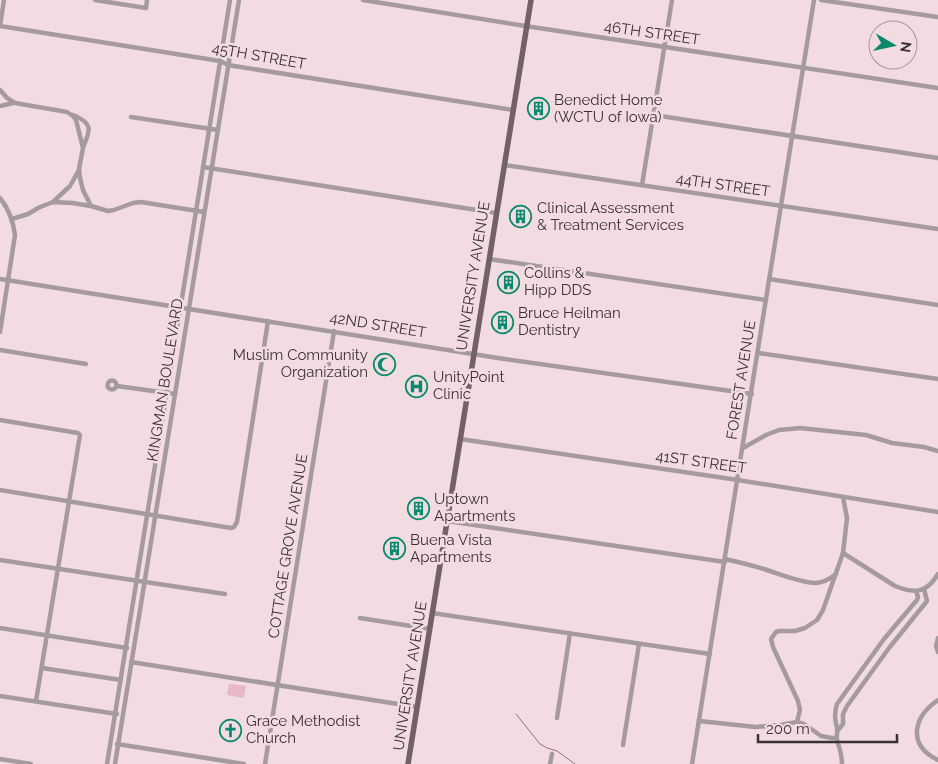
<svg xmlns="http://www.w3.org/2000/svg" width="938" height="764" font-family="Raleway,sans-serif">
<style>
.green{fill:#e7b7c5}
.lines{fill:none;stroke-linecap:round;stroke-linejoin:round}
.stream{stroke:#97717c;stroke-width:1}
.minor{stroke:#a59b9e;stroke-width:4.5}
.major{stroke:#726166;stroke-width:5.5}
.labels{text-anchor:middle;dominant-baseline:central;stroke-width:5;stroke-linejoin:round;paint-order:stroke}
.street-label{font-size:15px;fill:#3a3133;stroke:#f2dbe1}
.poi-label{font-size:15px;fill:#3a3133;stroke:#f2dbe1;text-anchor:start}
</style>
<rect width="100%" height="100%" fill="#f2dbe1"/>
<polygon class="green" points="229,684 246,686 244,698 227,695"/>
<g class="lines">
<polyline class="stream" points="516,714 540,744 547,748 557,751 575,764"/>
<g class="minor">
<polyline points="95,0 146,8 147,0"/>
<polyline points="363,0 532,27 938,88"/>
<polyline points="821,0 938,17"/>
<polyline points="0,26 220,61 228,65 513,110"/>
<polyline points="0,26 4,0"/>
<polyline points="0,90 7,98 15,103 67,112 73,116 76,120 83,148 79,169 80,178 83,190 91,206"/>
<polyline points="0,106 13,103"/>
<path d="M73,115C93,123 91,130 83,147"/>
<polyline points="654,115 938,158"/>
<polyline points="131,117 218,130"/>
<polyline points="504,165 938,229"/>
<polyline points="203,167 496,213"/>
<polyline points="642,185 672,0"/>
<path d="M0,198C9,209 13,220 15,235L0,332"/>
<polyline points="53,202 70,186 79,170"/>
<polyline points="12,219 28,214 40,207 53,202 72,203 91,206 108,211 114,210 133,203 141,202 204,212"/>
<polyline points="489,259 766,300"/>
<polyline points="0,279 498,358 752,394"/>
<polyline points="769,279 938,305"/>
<polyline points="0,350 86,364"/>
<polyline points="758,353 938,379"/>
<circle cx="112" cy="385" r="4.5"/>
<polyline points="117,386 175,394"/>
<polyline points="0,420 78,433 80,435 36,701"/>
<polyline points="460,439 738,480 938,512"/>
<polyline points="743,448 766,435 779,430 800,428 866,435 892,443 924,447 938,451"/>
<polyline points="0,490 231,528 234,527 237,522 268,321"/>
<polyline points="447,521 725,562"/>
<path d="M843,553L895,586C915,594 927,593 938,574"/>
<path d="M725,559C738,562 751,565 764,569C779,574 798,582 814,583C822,583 830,579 836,574"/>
<polyline points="0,560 225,594"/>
<polyline points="432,613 710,654"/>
<polyline points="360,618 430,629"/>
<polyline points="0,628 127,648"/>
<polyline points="938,638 936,646 938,652"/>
<polyline points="131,662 417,707"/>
<polyline points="42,668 121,680"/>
<polyline points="0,696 117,714"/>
<path d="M938,700C913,717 907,745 938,760"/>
<polyline points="557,718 570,633"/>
<polyline points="699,721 756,727 780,725 797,722 804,724 821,736 832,738 837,738"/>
<polyline points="797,722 800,710 798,701 773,647 771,639 776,632 779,631 795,631 805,628 817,620 823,610 843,553 847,518 843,497"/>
<polyline points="838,730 843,724 843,714 847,706 889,648 927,601 924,589"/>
<polyline points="117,744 244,764"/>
<polyline points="623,745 639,644"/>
<polyline points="0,759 31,764"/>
<polyline points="107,764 230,0"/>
<polyline points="115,764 239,0"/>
<polyline points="265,764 334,331"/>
<polyline points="550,764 552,754"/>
<path d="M692,764C733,509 772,255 814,0"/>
<path d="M842,764C842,755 840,749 837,740C836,736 838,732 837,728C835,719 834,713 837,704L884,639L917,600L918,597L916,591"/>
</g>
<polyline class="major" points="408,764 531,0"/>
</g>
<defs>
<symbol id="building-ring" viewBox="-11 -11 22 22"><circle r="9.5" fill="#f2dbe1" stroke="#09896d" stroke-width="1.5"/><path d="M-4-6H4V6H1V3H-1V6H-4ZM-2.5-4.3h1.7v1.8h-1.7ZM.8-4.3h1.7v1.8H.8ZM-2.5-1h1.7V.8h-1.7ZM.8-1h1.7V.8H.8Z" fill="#09896d"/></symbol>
<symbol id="mosque-ring" viewBox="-11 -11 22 22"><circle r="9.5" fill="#f2dbe1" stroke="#09896d" stroke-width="1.5"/><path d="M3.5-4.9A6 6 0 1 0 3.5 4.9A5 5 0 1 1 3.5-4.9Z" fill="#09896d"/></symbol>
<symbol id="hospital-ring" viewBox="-11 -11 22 22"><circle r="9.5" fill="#f2dbe1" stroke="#09896d" stroke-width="1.5"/><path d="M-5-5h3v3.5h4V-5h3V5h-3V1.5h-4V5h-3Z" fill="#09896d"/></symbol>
<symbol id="church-ring" viewBox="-11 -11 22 22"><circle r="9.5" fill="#f2dbe1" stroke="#09896d" stroke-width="1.5"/><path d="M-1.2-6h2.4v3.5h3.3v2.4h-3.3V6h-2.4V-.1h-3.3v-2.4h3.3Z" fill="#09896d"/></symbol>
</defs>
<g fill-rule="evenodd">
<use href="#building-ring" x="526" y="96" width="25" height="25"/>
<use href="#building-ring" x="508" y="204" width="25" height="25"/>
<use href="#building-ring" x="496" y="270" width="25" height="25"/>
<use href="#building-ring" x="490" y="310" width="25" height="25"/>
<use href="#mosque-ring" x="372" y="352" width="25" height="25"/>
<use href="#hospital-ring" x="404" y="374" width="25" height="25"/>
<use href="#building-ring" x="406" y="496" width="25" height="25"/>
<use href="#building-ring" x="382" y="536" width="25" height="25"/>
<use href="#church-ring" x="218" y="718" width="25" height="25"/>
</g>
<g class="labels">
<g class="street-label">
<text transform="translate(652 33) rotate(8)">46TH STREET</text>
<text transform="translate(259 56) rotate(10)">45TH STREET</text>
<text transform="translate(723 185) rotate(8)">44TH STREET</text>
<text transform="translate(473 276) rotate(-81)">UNIVERSITY AVENUE</text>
<text transform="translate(378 325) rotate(9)">42ND STREET</text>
<text transform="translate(165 380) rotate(-81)">KINGMAN BOULEVARD</text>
<text transform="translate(741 380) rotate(-81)">FOREST AVENUE</text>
<text transform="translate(701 462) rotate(8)">41ST STREET</text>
<text transform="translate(288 546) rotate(-81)">COTTAGE GROVE AVENUE</text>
<text transform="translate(410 676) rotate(-81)">UNIVERSITY AVENUE</text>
</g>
<g class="poi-label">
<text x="554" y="100">Benedict Home<tspan x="554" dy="17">(WCTU of Iowa)</tspan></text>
<text x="537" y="208">Clinical Assessment<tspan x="537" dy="17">&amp; Treatment Services</tspan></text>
<text x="524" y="273">Collins &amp;<tspan x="524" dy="17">Hipp DDS</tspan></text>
<text x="518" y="313">Bruce Heilman<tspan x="518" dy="17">Dentistry</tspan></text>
<text x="368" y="355" text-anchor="end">Muslim Community<tspan x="368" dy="17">Organization</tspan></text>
<text x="433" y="377">UnityPoint<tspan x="433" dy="17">Clinic</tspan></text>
<text x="434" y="499">Uptown<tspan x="434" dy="17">Apartments</tspan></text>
<text x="410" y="540">Buena Vista<tspan x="410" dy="17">Apartments</tspan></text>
<text x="246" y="721">Grace Methodist<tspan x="246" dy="17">Church</tspan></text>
</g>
</g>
<g transform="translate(893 45) rotate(99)"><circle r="24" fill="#f2dbe1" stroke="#a8979b"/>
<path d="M0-4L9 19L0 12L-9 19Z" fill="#09896d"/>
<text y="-8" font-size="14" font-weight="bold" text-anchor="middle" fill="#3a3133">N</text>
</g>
<path d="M758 734v8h139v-8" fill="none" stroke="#3a3133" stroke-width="2.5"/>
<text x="766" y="734" font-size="15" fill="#3a3133" stroke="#f2dbe1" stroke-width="4" paint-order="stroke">200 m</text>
</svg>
